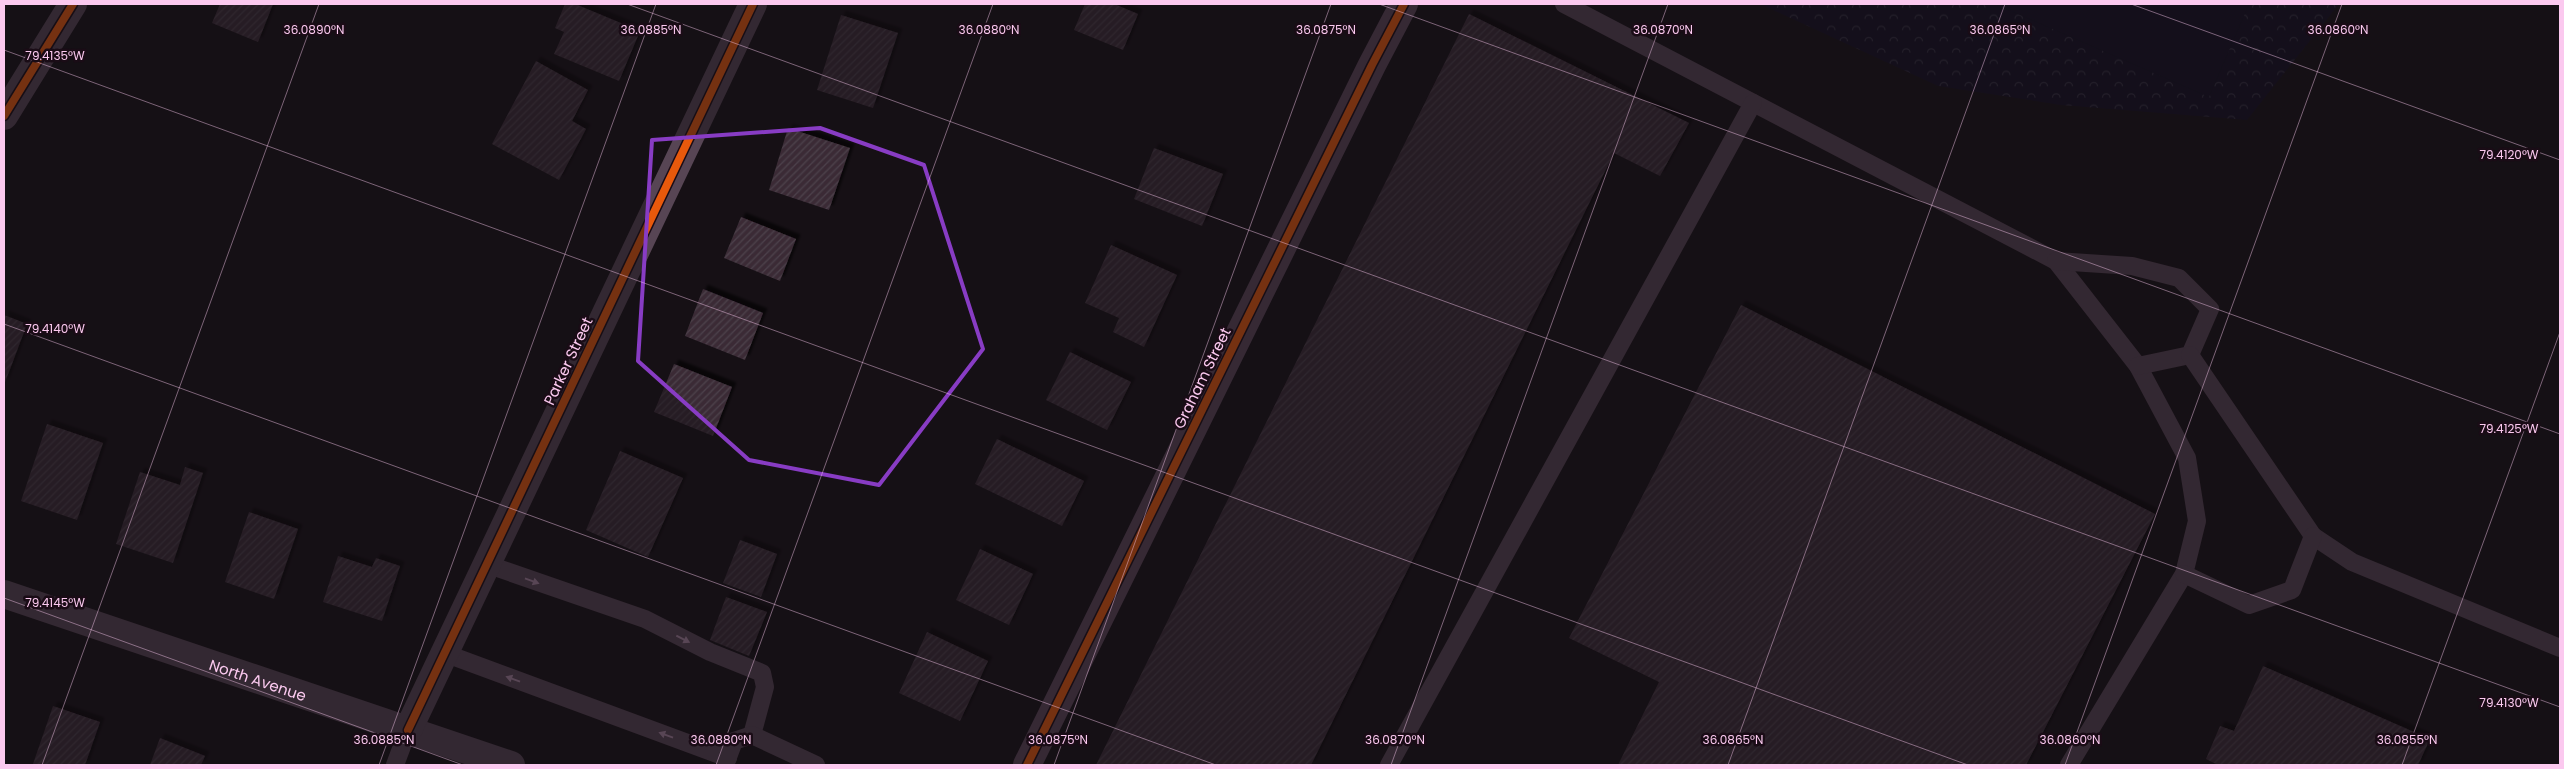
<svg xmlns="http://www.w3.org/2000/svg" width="2564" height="769" font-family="Poppins,sans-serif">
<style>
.park{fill:url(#park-crowns)}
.garden{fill:#120f22}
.building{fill:url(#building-hatch);filter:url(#shadow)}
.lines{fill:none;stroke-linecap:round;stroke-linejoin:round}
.lane{stroke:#574554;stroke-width:18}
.street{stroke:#574554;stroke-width:28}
.secondary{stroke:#5d475a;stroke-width:28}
.cycleway-casing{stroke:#1a0c16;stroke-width:11}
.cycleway{stroke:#e8590c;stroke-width:8}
.oneway{fill:#a987a2}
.marked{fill:none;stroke:#883cc4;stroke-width:4;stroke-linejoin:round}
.ticks{fill:none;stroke:#fbc9ef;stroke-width:1;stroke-opacity:0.45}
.labels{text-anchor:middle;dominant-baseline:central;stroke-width:5;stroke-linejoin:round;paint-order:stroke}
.street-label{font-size:15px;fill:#fbc9ef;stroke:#1a0c16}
.ticks-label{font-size:12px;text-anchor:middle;fill:#fbc9ef;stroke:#1a0c16;stroke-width:5;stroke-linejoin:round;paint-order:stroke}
</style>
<defs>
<pattern id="park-crowns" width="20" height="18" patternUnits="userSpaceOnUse" patternTransform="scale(1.25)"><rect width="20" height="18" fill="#120f22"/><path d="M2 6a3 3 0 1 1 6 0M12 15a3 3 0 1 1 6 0" fill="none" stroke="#353142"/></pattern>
<pattern id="building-hatch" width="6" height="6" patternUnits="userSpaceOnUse" patternTransform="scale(1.25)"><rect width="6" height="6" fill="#3a2c36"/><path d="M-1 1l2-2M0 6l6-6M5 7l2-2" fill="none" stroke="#4e404a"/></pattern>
<filter id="shadow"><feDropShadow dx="4.5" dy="-4.5" stdDeviation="1" flood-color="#0009"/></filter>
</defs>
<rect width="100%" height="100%" fill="#161015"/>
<polygon class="park" points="1760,4 2339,4 2247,120 2061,105 1938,86"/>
<polygon class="garden" points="1995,4 2249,4 2209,97"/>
<g class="building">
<polygon points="220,4 273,4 258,42 212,23"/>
<polygon points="565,4 575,4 640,31 619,81 554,54 564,32 555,28"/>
<polygon points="1085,4 1114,4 1138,14 1123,50 1074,30"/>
<polygon points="1469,14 1689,123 1660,176 1614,153 1311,765 1096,765"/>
<polygon points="841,15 898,33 873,108 817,90"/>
<polygon points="536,61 588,90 572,121 586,129 559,180 492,144"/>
<polygon points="788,128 850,148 829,210 769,190"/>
<polygon points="1154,148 1223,174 1202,226 1134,199"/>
<polygon points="741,217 796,239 780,281 724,258"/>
<polygon points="1111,245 1177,275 1144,347 1113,332 1119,318 1085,303"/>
<polygon points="703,289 763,313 745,360 685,336"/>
<polygon points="1741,305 2155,514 2026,765 1618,765 1659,682 1569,638"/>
<polygon points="4,315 27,324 4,385"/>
<polygon points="1070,352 1131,382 1107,430 1046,400"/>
<polygon points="674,364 732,387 713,436 654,412"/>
<polygon points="47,424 103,443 77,520 21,501"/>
<polygon points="997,439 1084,481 1062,526 975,484"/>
<polygon points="620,451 683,478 648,557 586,530"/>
<polygon points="185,467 203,473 173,563 116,544 140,472 180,485"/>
<polygon points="249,512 298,529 274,599 225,582"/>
<polygon points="740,540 777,554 761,597 723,583"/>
<polygon points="980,549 1033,574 1009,625 956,600"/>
<polygon points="338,556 372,567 376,558 400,566 382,621 323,602"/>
<polygon points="726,597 767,612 749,656 710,640"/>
<polygon points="927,632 988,661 960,721 899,693"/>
<polygon points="2263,666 2430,739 2418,765 2215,765 2216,764 2206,759 2220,726 2234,731"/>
<polygon points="53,706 100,722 85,765 33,764"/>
<polygon points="160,738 205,756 201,765 150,765"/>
</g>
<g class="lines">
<g class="lane">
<polyline points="1564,4 2056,261 2138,366 2187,458 2197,521 2184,574 2069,765"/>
<polyline points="2056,261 2132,266 2179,278 2210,309 2190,355 2138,366"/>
<polyline points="2190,355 2313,536 2352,562 2560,648"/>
<polyline points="486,564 645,619 710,652 762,673 765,687 752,735"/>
<polyline points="2184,574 2249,605 2292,590 2313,536"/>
<polyline points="444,653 728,758"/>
<polyline points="395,765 408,730"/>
<polyline points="725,765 734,741 752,735 816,765"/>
<polyline points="1389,765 1753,103"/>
</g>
<g class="street">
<polyline points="4,116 73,4"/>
<path id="s1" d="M4,594L511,765"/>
<polyline points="408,730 753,4"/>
</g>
<polyline class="secondary" points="1027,765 1372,65 1404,4"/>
<defs>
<g id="cycleway">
<polyline points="4,116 73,4"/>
<polyline points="408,730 753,4"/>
<polyline points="1027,765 1372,65 1404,4"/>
</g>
</defs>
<use href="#cycleway" class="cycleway-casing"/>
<use href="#cycleway" class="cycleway"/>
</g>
<defs><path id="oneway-solid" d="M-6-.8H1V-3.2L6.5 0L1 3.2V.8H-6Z" transform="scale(1.25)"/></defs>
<g class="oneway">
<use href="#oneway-solid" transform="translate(532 581) rotate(20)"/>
<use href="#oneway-solid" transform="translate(683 639) rotate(27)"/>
<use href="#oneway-solid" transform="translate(513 679) rotate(-160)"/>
<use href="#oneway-solid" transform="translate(666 735) rotate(-160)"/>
</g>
<path d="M0 0H2564V769H0ZM820,128L924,165L983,349L879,485L749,460L638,361L652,140Z" fill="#161015" fill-opacity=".55" fill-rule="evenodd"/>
<path class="marked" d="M820,128L924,165L983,349L879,485L749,460L638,361L652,140Z"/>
<path class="ticks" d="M627,4L2560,707M1379,4L2560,434M2131,4L2560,160M4,50L1968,765M4,324L1216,765M4,598L463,765M42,765L319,4M379,765L656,4M716,765L993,4M1054,765L1331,4M1391,765L1668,4M1728,765L2005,4M2065,765L2342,4M2402,765L2560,332"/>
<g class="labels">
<g class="street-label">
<text transform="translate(568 361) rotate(-65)">Parker Street</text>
<text transform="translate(1202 378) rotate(-64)">Graham Street</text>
<text stroke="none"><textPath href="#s1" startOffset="268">North Avenue</textPath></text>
</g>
</g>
<g class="ticks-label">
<text x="314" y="34">36.0890°N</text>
<text x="651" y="34">36.0885°N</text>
<text x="989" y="34">36.0880°N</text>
<text x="1326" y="34">36.0875°N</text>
<text x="1663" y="34">36.0870°N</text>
<text x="2000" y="34">36.0865°N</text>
<text x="2338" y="34">36.0860°N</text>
<text x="55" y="60">79.4135°W</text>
<text x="2509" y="159">79.4120°W</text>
<text x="55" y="333">79.4140°W</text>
<text x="2509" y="433">79.4125°W</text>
<text x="55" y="607">79.4145°W</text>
<text x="2509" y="707">79.4130°W</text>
<text x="384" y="744">36.0885°N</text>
<text x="721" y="744">36.0880°N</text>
<text x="1058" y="744">36.0875°N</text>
<text x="1395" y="744">36.0870°N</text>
<text x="1733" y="744">36.0865°N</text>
<text x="2070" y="744">36.0860°N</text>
<text x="2407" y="744">36.0855°N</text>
</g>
<rect width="2564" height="769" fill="none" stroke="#fbc9ef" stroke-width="10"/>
</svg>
